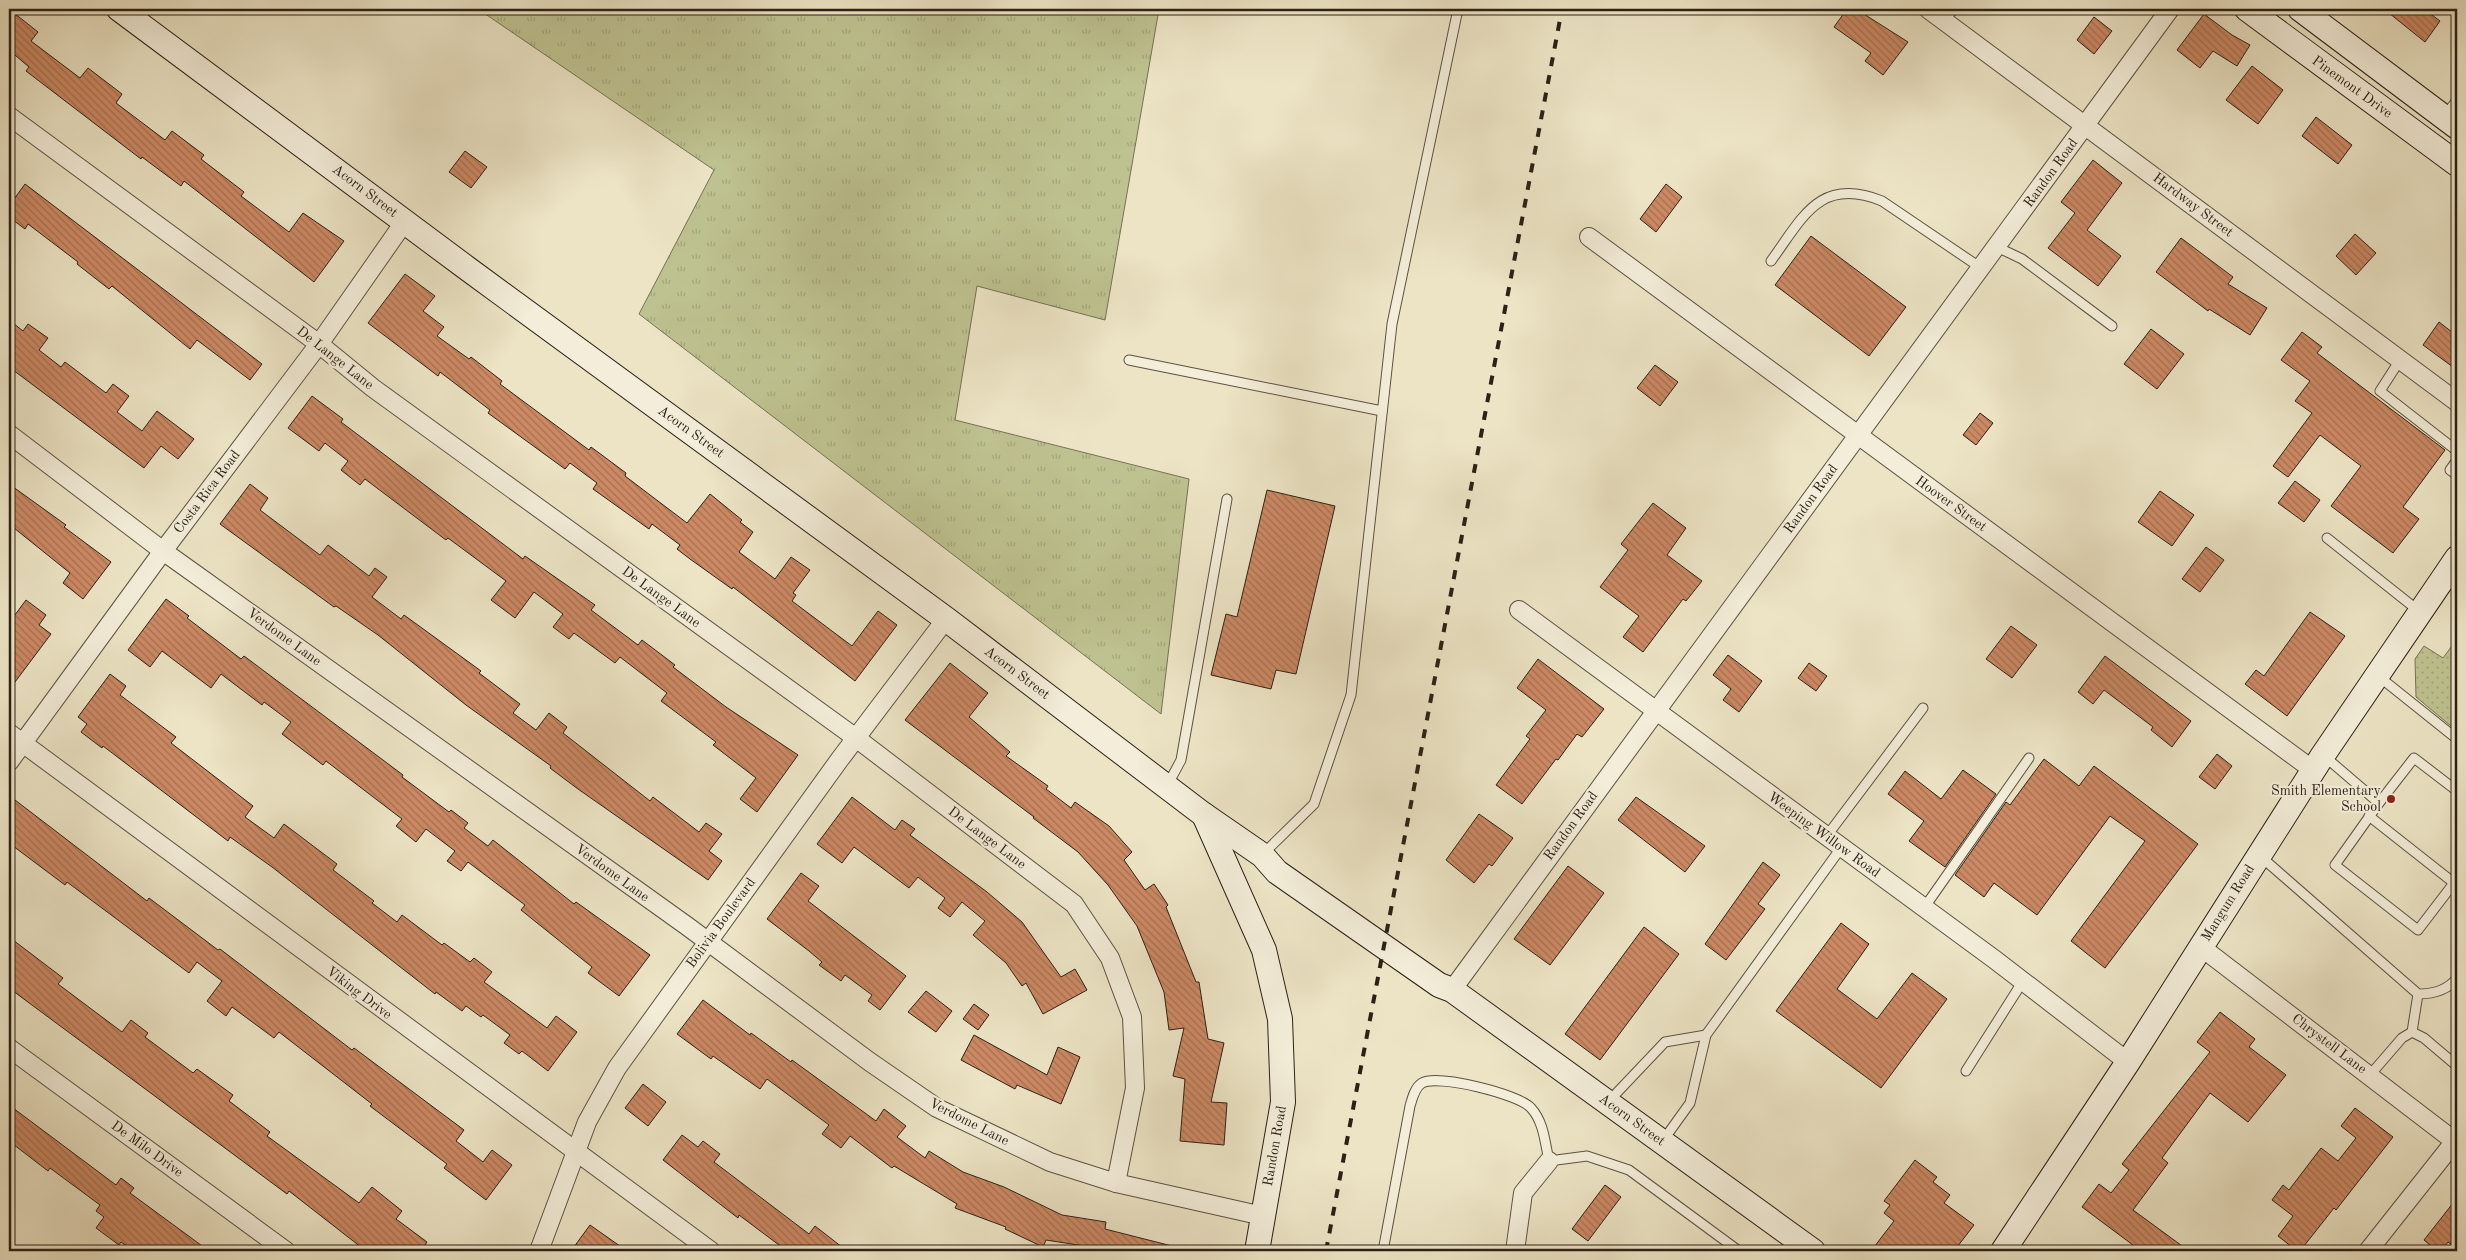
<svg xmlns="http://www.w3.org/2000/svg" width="2466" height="1260" font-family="'Old Standard TT',serif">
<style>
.grass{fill:url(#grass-tufts);stroke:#757253}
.park{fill:url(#park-dots);stroke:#757253}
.building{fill:url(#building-back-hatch);stroke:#2c2116}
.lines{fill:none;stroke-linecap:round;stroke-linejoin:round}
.lane-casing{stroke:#5c5242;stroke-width:11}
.street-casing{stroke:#5c5242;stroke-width:20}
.secondary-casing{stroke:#2c2116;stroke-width:26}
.lane{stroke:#f3edd9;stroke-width:9}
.street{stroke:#f3edd9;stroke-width:18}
.secondary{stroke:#f3edd9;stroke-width:24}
.rail{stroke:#2c2116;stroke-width:4;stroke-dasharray:9 9;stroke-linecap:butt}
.poi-dot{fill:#8f2418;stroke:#f3edd9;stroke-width:2}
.labels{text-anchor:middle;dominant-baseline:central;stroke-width:4.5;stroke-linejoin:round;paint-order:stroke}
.street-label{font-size:14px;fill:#2c2116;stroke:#f3edd9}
.poi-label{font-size:14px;fill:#2c2116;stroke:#f3edd9;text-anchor:end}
</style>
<defs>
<pattern id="grass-tufts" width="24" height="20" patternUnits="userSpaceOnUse" patternTransform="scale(1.25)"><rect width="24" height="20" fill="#bec290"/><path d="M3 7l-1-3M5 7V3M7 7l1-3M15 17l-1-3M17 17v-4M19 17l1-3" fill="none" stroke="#a3a67b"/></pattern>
<pattern id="park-dots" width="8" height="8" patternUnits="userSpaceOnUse" patternTransform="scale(1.25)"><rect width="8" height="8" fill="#bec290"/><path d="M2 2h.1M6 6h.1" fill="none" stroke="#a3a67b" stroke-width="1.8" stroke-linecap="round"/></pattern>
<pattern id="building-back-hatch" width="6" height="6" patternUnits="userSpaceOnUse" patternTransform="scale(1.25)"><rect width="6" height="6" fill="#cc8964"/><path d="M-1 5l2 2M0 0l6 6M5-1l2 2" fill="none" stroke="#a67051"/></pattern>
</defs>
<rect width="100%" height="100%" fill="#ece4c5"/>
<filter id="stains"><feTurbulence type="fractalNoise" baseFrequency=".004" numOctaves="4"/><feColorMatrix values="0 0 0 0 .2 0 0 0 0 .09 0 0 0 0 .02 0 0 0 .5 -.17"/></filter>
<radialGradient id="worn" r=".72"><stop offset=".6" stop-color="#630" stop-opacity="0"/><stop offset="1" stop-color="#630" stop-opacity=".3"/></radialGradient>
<polygon class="grass" points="478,9 1159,9 1105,320 977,286 955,420 1189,479 1161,714 639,314 714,170"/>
<polygon class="park" points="2457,639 2457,731 2416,697 2415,659 2424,646 2443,658"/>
<g class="building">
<polygon points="9,9 38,32 31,41 80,78 88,68 122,94 116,103 165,140 172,131 204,155 201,159 244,192 241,196 289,232 303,213 344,241 314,282 184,181 181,186 142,157 141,159 26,71 29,67 9,50"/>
<polygon points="1847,9 1856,9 1908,42 1883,75 1865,61 1871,53 1834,27"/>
<polygon points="2384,9 2424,9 2440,21 2425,42"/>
<polygon points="2204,14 2232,35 2250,45 2237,66 2213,51 2200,68 2177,50"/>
<polygon points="2094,17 2112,31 2094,54 2077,40"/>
<polygon points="2252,66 2283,90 2258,124 2226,100"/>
<polygon points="2316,117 2352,145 2338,164 2302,136"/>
<polygon points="465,151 487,167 471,188 449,172"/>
<polygon points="2093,160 2122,183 2087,230 2121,256 2098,286 2048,248 2075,213 2061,202"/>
<polygon points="25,184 262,364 250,380 197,340 190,349 112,286 109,289 77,264 78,262 28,224 25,229 9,217 9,206"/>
<polygon points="1666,184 1682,197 1656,232 1640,219"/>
<polygon points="2355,234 2376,253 2356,275 2336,256"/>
<polygon points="1811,236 1906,307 1869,356 1775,285"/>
<polygon points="2181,238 2233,277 2228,284 2267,308 2250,335 2209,309 2208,311 2156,272"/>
<polygon points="405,274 435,296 423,311 444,327 437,336 469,359 471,357 502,381 500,384 589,450 591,447 626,473 625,476 687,523 710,494 742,520 740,522 753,532 739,552 775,579 791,557 810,570 793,593 796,595 792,601 852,646 878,611 897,625 855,681 733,587 732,589 690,559 677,549 680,545 652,524 649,529 593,489 597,483 570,463 565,469 488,413 490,410 440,372 438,376 368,323"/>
<polygon points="9,320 23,331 28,324 48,338 39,350 61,367 65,362 106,393 113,384 129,396 117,412 142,431 157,411 194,439 178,459 161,446 144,468 9,367"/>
<polygon points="2439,322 2457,336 2457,370 2423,345"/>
<polygon points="2151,329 2184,354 2157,389 2124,364"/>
<polygon points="2302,332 2322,347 2317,353 2445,450 2403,507 2419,519 2393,553 2331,506 2361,466 2320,435 2288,477 2273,466 2312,413 2295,401 2310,381 2281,360"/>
<polygon points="1655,365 1678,382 1660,406 1637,388"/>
<polygon points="312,396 343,419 341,422 523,559 525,556 595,605 591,610 638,645 642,640 675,665 673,667 726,707 798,755 757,812 740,799 756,778 713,745 716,742 661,701 667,693 620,657 615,663 574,633 569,639 553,627 563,614 534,592 515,618 491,600 506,581 448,538 446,540 365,479 360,485 341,470 348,461 325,443 319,451 288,428"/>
<polygon points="1980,413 1993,423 1976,445 1963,435"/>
<polygon points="2295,481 2320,500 2304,522 2278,503"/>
<polygon points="9,484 66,525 64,527 111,562 83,599 63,583 70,573 9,524"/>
<polygon points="250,484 268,498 260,510 320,555 328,545 369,576 375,568 387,577 372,597 401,619 404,615 481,671 479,673 520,704 513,713 536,730 549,713 567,727 563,733 650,801 653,797 699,832 706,823 722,834 709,851 722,861 708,880 578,789 550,768 551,766 466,705 378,635 336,606 334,607 220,524"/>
<polygon points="1267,490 1335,506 1296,674 1276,670 1271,689 1211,675 1226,614 1237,617"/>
<polygon points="2160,491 2194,515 2172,546 2138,522"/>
<polygon points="1653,503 1686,528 1667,555 1702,581 1686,601 1683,599 1643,652 1623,637 1639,616 1600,587 1628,550 1621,544"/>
<polygon points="2206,547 2224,560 2200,592 2182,579"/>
<polygon points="166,599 189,616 187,618 241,659 244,656 403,775 402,777 449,812 451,810 468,823 464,828 488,846 493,840 574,904 576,902 650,955 619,996 588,973 592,967 521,910 525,905 468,862 461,871 447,861 455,851 426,829 416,842 396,826 402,819 326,761 323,765 282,734 291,722 264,702 262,705 221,674 211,688 162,651 150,667 128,650"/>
<polygon points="26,600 46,615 39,625 51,634 9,690 9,623"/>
<polygon points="2310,612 2345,636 2287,716 2245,684 2256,670 2264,676"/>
<polygon points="2011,626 2037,645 2012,678 1986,659"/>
<polygon points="1728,655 1762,681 1739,712 1723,700 1731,689 1713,675"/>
<polygon points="2105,656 2191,721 2172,747 2151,730 2153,727 2104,690 2093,704 2078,692"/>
<polygon points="1538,659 1604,709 1582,737 1577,734 1558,760 1556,759 1522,804 1496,785 1530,739 1526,736 1546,710 1517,688"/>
<polygon points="950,663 988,693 969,717 1010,752 1006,756 1048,786 1046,789 1071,808 1075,802 1109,826 1132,852 1124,860 1145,890 1154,884 1168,905 1166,907 1196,982 1199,982 1208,1039 1224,1043 1211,1102 1227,1103 1224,1145 1180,1141 1185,1079 1173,1076 1184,1028 1169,1030 1164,992 1137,926 1108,885 1078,852 1033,818 1034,817 905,720"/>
<polygon points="1809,663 1827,676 1816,691 1798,678"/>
<polygon points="110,674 126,686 120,695 176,737 171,743 253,806 245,817 274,838 284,824 337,864 333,870 374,901 372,903 397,922 402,915 442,945 444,943 470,962 474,958 492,972 484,982 547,1028 556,1016 577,1032 548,1071 522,1051 519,1054 504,1043 510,1035 483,1015 481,1017 466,1006 462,1011 436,992 435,994 272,867 230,837 228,841 103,746 102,748 81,732 87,724 78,717"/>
<polygon points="2217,754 2232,766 2215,789 2199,777"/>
<polygon points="2044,759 2079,786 2094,766 2198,844 2105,968 2071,941 2145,841 2110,816 2037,915 1994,883 1984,897 1955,875 2006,802 2010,805"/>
<polygon points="1963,770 1996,794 1945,867 1909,841 1924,821 1888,794 1905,771 1941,799"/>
<polygon points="852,797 895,830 902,820 915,829 910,835 987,892 1022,922 1061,977 1075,969 1087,990 1043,1014 1026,983 1022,986 1006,963 973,935 985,921 962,902 950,917 938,908 945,898 918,877 909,888 854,847 842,863 817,844"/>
<polygon points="1636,797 1705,846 1685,872 1618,820"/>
<polygon points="15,800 147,901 149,898 218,950 220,949 352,1050 354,1048 464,1130 456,1141 483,1162 492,1150 512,1165 486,1200 444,1168 447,1164 370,1106 372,1104 279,1032 274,1038 232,1007 226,1016 207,1001 222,981 197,962 189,973 67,882 65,885 9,843 9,808"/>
<polygon points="1479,814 1513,838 1492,866 1489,864 1474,883 1446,860"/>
<polygon points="1763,862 1780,875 1758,904 1765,909 1726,960 1705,944"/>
<polygon points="1568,866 1604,893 1550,965 1514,939"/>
<polygon points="801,873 819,886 808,901 906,976 880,1010 868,1001 872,995 845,975 841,981 819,965 822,962 809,951 767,919"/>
<polygon points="1841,923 1869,944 1837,989 1877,1019 1912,973 1947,999 1881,1088 1776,1011"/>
<polygon points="1644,927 1679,954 1600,1060 1565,1034"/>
<polygon points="9,937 63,978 58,984 122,1032 131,1020 148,1033 145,1037 193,1073 197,1069 233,1095 229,1101 270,1132 267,1136 359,1203 372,1187 402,1211 396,1219 427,1242 421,1251 366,1251 289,1191 287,1194 9,988"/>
<polygon points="926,991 952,1011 936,1032 908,1012"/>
<polygon points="703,1000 750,1035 751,1033 791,1062 792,1060 876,1121 884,1109 906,1126 897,1137 925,1158 929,1151 963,1172 1004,1187 1062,1215 1106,1222 1105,1229 1172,1246 1171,1251 1116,1251 1046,1240 1043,1247 1005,1229 1006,1227 955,1208 957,1204 894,1166 892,1168 850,1136 841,1148 822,1134 829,1125 767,1079 760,1089 713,1056 711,1059 677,1034"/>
<polygon points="974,1004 989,1015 978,1030 963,1019"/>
<polygon points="2220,1012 2255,1039 2249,1047 2286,1075 2248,1122 2210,1093 2162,1158 2168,1163 2133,1210 2189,1251 2141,1251 2082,1207 2099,1184 2111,1193 2129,1170 2122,1164 2210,1052 2197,1042"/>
<polygon points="974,1035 1047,1075 1058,1047 1080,1057 1061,1104 1017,1085 1015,1089 961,1060"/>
<polygon points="643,1084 666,1102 648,1126 625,1108"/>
<polygon points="9,1105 116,1185 121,1178 134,1188 130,1193 209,1251 134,1251 121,1242 119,1245 96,1228 104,1217 96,1211 100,1205 50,1168 48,1171 9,1141"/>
<polygon points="2355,1108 2393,1137 2336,1210 2334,1208 2300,1251 2297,1251 2278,1236 2293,1216 2272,1200 2283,1185 2289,1190 2321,1148 2338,1161 2356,1138 2341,1126"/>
<polygon points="682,1135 698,1147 703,1141 720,1154 714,1162 809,1234 815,1226 847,1251 787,1251 739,1215 738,1218 663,1160"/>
<polygon points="1915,1160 1937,1177 1933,1182 1950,1195 1944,1203 1974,1225 1954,1251 1871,1251 1894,1221 1884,1213 1890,1205 1884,1201"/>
<polygon points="1605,1185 1621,1197 1588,1241 1572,1229"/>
<polygon points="2457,1198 2457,1249 2448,1242 2441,1251 2437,1251 2424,1240"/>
<polygon points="590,1225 627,1251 571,1251"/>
</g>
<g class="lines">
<defs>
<g id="lane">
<polyline points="1944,20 1954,9"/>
<polyline points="2444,117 2457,100"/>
<polyline points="1997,247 2022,259 2112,326"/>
<path d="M1771,261C1803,217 1820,176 1882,201L1981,268"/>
<polyline points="1129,360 1382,411"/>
<polyline points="2400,360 2380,391 2457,451"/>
<polyline points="2457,460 2450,470 2457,475"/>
<polyline points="2327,538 2420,612"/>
<polyline points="2377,675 2457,739"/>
<polyline points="2323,755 2379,803"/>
<polyline points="1167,786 1181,760 1227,499"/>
<polyline points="2457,791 2414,758 2379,803 2335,865 2418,930 2457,879"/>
<polyline points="2369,816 2454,883"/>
<polyline points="1826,837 1923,708"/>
<polyline points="1262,855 1314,804 1351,695 1392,324 1458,9"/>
<path d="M2259,855L2418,994C2433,994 2447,991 2457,978"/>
<polyline points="1924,908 2029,758"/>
<polyline points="2412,1032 2418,994"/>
<polyline points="1966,1071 2023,981"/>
<polyline points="2370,1075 2402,1038 2412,1032 2424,1038 2457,1066"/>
<polyline points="1609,1101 1665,1042 1706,1035"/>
<polyline points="1662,1142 1690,1103 1706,1035 1841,848"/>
<path d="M1383,1251L1410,1106C1412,1099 1415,1087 1422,1083C1437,1074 1519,1094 1531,1108C1544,1122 1545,1143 1549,1161L1587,1156L1629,1170L1739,1251"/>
</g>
<g id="street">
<polyline points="1928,9 2457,402"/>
<polyline points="9,116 319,344 373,388 856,738 1074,904 1110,958 1132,1017 1135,1088 1116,1183"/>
<polyline points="1589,237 2313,770"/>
<polyline points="9,434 163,551 687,926 870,1062 937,1108 1050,1162 1116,1183 1263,1216"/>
<polyline points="1519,610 1994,959 2128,1062"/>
<polyline points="9,733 711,1251"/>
<polyline points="9,762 163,551 319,344 405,221"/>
<polyline points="2201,947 2457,1143"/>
<polyline points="1452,990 2170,9"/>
<polyline points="9,1048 286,1251"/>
<polyline points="539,1251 587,1122 617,1068 840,759 946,619"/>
<polyline points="1515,1251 1523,1193 1549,1161"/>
<polyline points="2368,1251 2455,1141"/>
</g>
<g id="secondary">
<polyline points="119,9 468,269 946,619 1204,815 1262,855 1277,872 1439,985 1452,990 1813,1251"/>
<polyline points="2247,9 2457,164"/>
<polyline points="2300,9 2457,127"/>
<polyline points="1204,815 1264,950 1280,1019 1283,1102 1257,1251"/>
<polyline points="2003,1251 2128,1062 2323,755 2457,558"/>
</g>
</defs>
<use href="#lane" class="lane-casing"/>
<use href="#street" class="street-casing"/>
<use href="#secondary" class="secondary-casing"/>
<use href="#lane" class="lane"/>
<use href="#street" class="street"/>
<use href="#secondary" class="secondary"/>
<polyline class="rail" points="1326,1251 1562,9"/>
</g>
<circle class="poi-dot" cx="2391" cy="799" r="5"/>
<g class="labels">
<g class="street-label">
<text transform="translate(2352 87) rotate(36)">Pinemont Drive</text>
<text transform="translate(2051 173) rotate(-54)">Randon Road</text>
<text transform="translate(365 191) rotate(37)">Acorn Street</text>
<text transform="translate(2193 205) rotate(37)">Hardway Street</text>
<text transform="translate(335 358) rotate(38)">De Lange Lane</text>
<text transform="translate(691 432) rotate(36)">Acorn Street</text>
<text transform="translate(207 492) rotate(-53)">Costa Rica Road</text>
<text transform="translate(1811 499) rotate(-54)">Randon Road</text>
<text transform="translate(1951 504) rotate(36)">Hoover Street</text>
<text transform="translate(661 597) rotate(36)">De Lange Lane</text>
<text transform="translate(284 637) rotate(36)">Verdome Lane</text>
<text transform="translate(1017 673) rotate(37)">Acorn Street</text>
<text transform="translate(1571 826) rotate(-54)">Randon Road</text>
<text transform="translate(1824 835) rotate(36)">Weeping Willow Road</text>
<text transform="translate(987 838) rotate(37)">De Lange Lane</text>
<text transform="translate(612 873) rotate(36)">Verdome Lane</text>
<text transform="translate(2228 903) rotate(-58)">Mangum Road</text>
<text transform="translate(721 923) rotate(-54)">Bolivia Boulevard</text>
<text transform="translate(359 993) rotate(37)">Viking Drive</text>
<text transform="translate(2329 1044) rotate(37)">Chrystell Lane</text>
<text transform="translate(1632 1120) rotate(36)">Acorn Street</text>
<text transform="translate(969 1122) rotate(27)">Verdome Lane</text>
<text transform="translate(1275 1146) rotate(-80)">Randon Road</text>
<text transform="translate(147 1149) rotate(36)">De Milo Drive</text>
</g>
<g class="poi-label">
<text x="2381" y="791">Smith Elementary<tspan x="2381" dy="16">School</tspan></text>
</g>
</g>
<rect width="2466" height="1260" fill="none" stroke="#ece4c5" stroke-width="30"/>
<rect x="10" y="10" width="2446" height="1240" fill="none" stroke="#2c2116" stroke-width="2.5"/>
<rect x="15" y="15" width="2436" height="1230" fill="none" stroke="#2c2116"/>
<rect width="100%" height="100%" filter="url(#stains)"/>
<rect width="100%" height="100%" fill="url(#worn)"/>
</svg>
